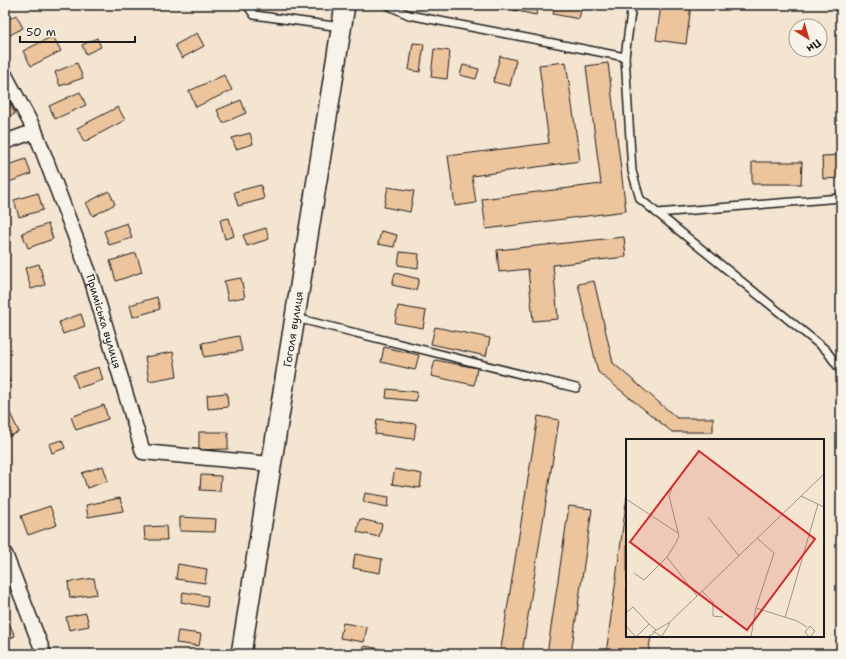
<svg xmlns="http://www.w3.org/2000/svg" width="846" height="659" font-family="'Shantell Sans',sans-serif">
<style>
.building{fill:#edc59c;stroke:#1c1c1c}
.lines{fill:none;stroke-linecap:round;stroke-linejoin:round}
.lane-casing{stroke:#1c1c1c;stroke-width:10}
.street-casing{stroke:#1c1c1c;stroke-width:17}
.secondary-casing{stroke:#1c1c1c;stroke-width:22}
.lane{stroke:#f7f3e8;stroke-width:7}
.street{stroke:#f7f3e8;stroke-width:14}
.secondary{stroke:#f7f3e8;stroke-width:19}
.labels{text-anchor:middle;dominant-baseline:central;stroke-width:3;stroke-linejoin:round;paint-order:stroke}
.street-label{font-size:11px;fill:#1c1c1c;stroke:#f7f3e8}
.inset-road{fill:none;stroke:#9e9589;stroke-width:1}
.view{fill:#d62828;fill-opacity:0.15;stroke:#d62828;stroke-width:2}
.inset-edge{fill:none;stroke:#1c1c1c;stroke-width:2}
</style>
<rect width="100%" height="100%" fill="#f4e5d1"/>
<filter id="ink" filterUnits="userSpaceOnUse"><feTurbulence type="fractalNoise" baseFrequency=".025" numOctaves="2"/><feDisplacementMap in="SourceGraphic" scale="8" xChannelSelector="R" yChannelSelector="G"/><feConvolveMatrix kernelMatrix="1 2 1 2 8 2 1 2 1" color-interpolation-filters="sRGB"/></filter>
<g filter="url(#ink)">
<g class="building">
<polygon points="514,5 539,5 536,15 513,10"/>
<polygon points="555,5 582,5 579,19 553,14"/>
<polygon points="661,5 691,5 686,44 656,40"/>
<polygon points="16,15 23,28 8,36 5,31 5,21"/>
<polygon points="197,33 204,46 182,58 175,45"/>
<polygon points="53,36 61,51 31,66 23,51"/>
<polygon points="97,38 101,47 86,54 82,45"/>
<polygon points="413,43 424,44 420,72 409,70"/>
<polygon points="434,49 450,51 447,79 431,77"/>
<polygon points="500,56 516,60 510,86 493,82"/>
<polygon points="566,62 580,161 472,176 476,203 455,206 448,156 549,143 539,65"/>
<polygon points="77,63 83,78 60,86 55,72"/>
<polygon points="608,63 626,211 486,229 482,199 601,184 586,66"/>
<polygon points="463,65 479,69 476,79 460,75"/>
<polygon points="224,75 232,90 196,107 189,91"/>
<polygon points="80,92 86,105 55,119 49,106"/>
<polygon points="8,99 15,114 5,118 5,101"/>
<polygon points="241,100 246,113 223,123 217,110"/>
<polygon points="118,107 125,120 84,142 77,128"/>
<polygon points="250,133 253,144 236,149 232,138"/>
<polygon points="841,155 841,178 823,179 822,156"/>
<polygon points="26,159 31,174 9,182 5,166"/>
<polygon points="752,162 802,162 801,184 752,184"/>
<polygon points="261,185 264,199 238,206 234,192"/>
<polygon points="388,187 414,191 410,212 384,207"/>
<polygon points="109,191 115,204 93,216 86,203"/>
<polygon points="38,193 43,210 19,217 14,200"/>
<polygon points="229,218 234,236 225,239 220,220"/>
<polygon points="127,223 132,238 109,245 104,231"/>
<polygon points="48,224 53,239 28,248 22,233"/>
<polygon points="266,228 269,239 247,246 243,235"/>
<polygon points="381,231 397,235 394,247 378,244"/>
<polygon points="624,237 626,257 553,265 558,319 533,321 528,269 499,272 497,250"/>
<polygon points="400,252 419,254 418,268 398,265"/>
<polygon points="136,253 142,272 116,281 110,261"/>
<polygon points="39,264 45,285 31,289 25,268"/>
<polygon points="395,273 419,279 416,290 392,285"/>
<polygon points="241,278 245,297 228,300 224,281"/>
<polygon points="594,281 613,363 677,418 713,418 713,432 672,432 598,372 578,284"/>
<polygon points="157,297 160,309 133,317 130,305"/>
<polygon points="398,306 426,311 423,328 395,323"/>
<polygon points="81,314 85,326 63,334 59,322"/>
<polygon points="435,327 490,338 486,356 431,344"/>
<polygon points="239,336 242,351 204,357 202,343"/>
<polygon points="384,347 419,355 415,370 381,362"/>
<polygon points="173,352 177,376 149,381 145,357"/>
<polygon points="435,360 477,368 474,385 431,376"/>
<polygon points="99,367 103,380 78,388 73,375"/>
<polygon points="5,370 10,382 5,384"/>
<polygon points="387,389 417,392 416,401 386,398"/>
<polygon points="227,393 228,407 208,409 207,395"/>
<polygon points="104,405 108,419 76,430 71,417"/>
<polygon points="10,413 19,432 5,438 5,415"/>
<polygon points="538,416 559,420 522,654 500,654"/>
<polygon points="377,419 416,424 414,439 375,434"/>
<polygon points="199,432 228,432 228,449 199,450"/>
<polygon points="62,440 65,448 52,453 49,444"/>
<polygon points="103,466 108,481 87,488 82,473"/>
<polygon points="395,469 422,474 420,488 392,484"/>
<polygon points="201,475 221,476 220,491 200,490"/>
<polygon points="365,493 389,497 388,507 363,502"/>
<polygon points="627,496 627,636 651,636 648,654 606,654"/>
<polygon points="120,498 123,511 88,517 86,505"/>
<polygon points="50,506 57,525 28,535 21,516"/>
<polygon points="569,506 592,509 571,654 547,654"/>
<polygon points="180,517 216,519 215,532 180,531"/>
<polygon points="360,519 382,524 379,537 357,532"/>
<polygon points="166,526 167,540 145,540 144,527"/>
<polygon points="355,554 382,559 380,573 353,568"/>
<polygon points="178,564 207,569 205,583 176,579"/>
<polygon points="94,578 97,594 70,598 68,582"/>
<polygon points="183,592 208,596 207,607 181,602"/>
<polygon points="86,613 89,626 69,630 66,617"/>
<polygon points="5,615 15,636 5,640"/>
<polygon points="343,623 367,627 364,642 340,638"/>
<polygon points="178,631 201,634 199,646 176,643"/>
<polygon points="364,646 381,649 380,654 362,654"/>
</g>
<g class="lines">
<defs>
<g id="lane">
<polyline points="247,5 254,15 341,27"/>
<polyline points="387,5 409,15 625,57"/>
<polyline points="632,5 625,57 632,171 640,199 826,350 841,371"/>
<polyline points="657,213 841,198"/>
<polyline points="296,318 576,388"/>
</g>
<g id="street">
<path id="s1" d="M5,75L35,131L91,278L143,452L271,464"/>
<polyline points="5,142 35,131"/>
<polyline points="5,554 44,654"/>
</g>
<g id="secondary">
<path id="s2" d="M241,654L345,5"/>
</g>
</defs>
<use href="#lane" class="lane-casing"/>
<use href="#street" class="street-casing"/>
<use href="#secondary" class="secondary-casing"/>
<use href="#lane" class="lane"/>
<use href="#street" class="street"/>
<use href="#secondary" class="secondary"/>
</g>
</g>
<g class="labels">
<g class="street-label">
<text stroke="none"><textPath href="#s1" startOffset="266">Приміська вулиця</textPath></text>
<text stroke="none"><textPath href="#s2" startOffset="329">Гоголя вулиця</textPath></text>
</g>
</g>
<g transform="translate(626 439)">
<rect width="198" height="198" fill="#f4e5d1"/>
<path class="inset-road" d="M175,57L198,68M0,60L52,94M82,78L113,117M41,118L71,157M8,134L18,141L41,118L51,102L53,97L43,57L47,46M76,152L87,163V177L97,178M130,169L171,182L181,188M0,174L7,168L23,185M159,179L192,65M0,187L10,198M27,193L44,183L198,35M36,197L44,184M10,198L23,185L30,191M22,198L29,193L36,198M125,198L130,169L148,114L131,99M183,198L179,193L184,187L189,192L184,198"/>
<path class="view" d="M73,12L189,100L121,191L4,103Z"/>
<rect width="198" height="198" class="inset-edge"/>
</g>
<rect width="846" height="659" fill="none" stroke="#f7f3e8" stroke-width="20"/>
<rect x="10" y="10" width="826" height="639" fill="none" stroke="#1c1c1c" stroke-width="1.5" filter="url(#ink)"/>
<g transform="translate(808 38) rotate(143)"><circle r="19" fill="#f7f3e8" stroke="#9f9d96"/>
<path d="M0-3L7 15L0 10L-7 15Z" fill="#c8321e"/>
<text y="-6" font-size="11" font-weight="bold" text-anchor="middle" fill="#1c1c1c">Пн</text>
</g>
<path d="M20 36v6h115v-6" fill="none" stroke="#1c1c1c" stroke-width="2"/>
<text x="26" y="36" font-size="12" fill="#1c1c1c" stroke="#f7f3e8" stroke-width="3" paint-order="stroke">50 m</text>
</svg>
